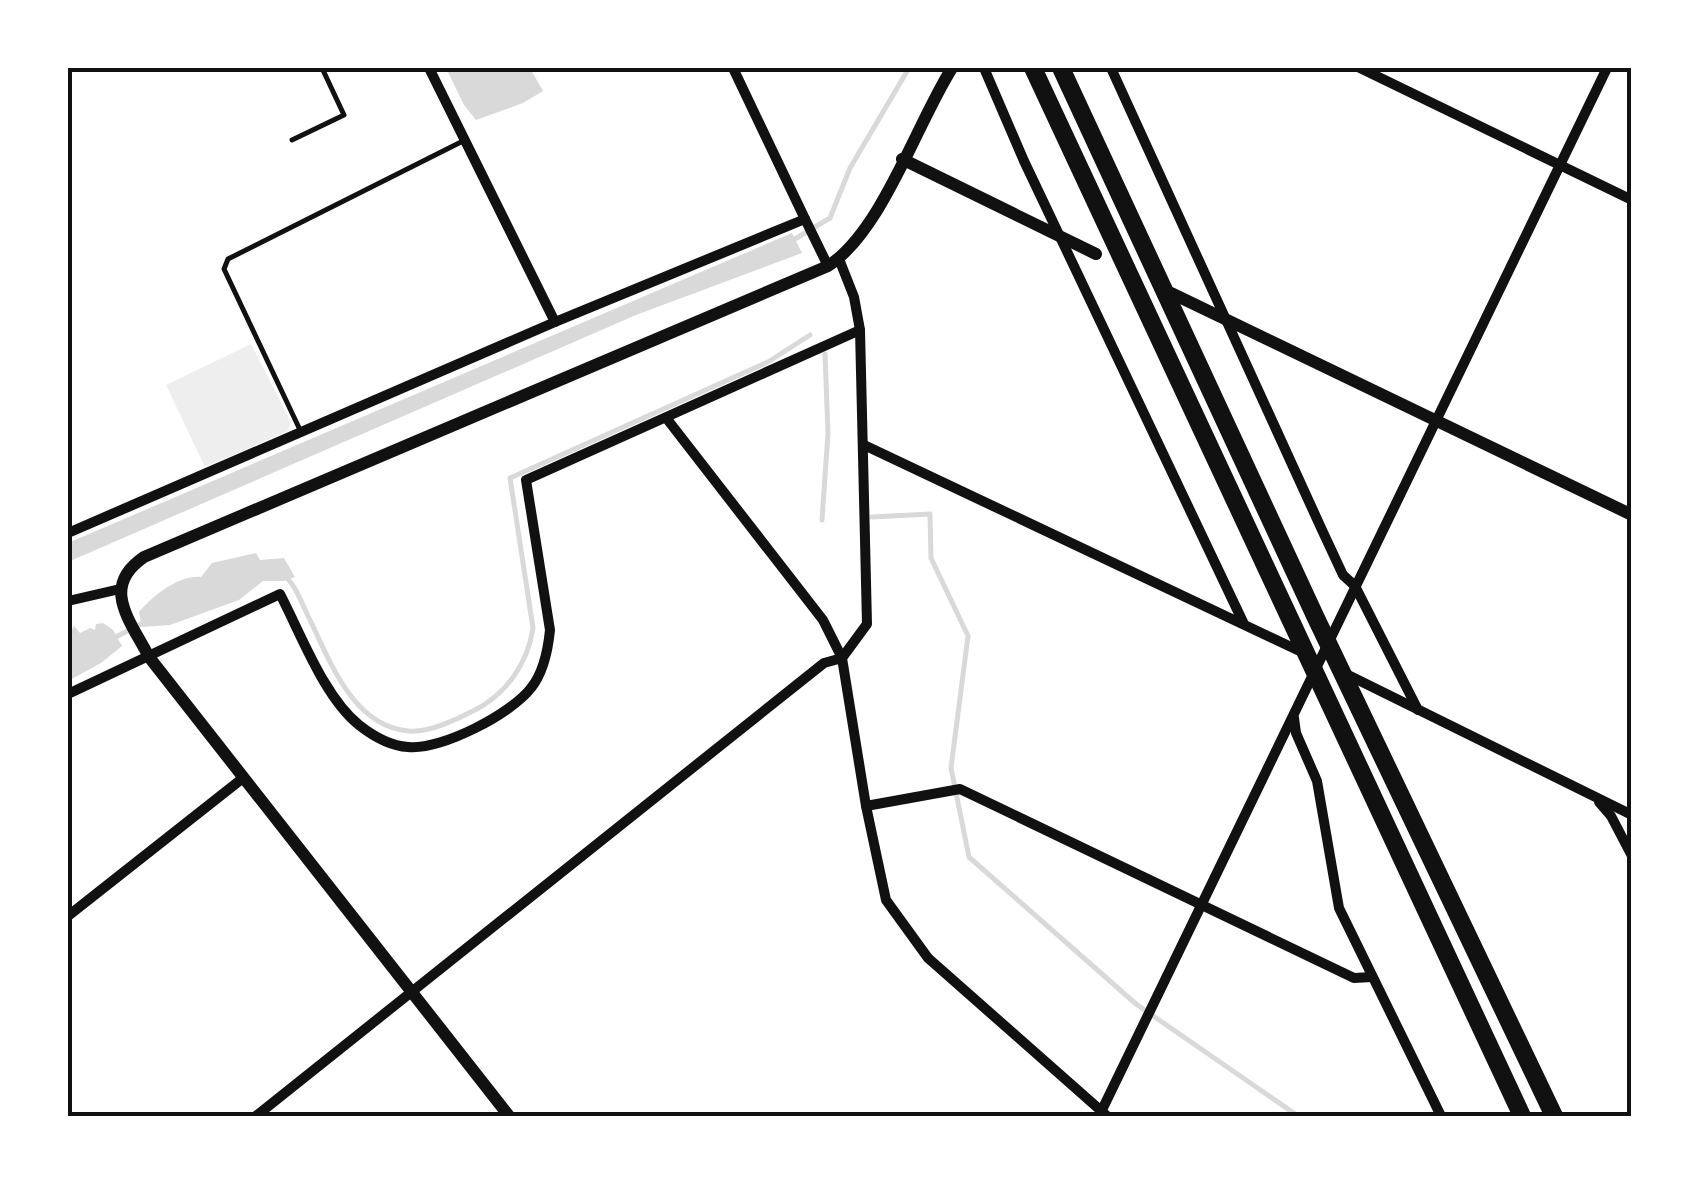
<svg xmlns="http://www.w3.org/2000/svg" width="1699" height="1184" font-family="'Source Sans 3',sans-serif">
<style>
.green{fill:#eee}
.water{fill:#d9d9d9}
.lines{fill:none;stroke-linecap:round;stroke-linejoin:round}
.stream{stroke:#d9d9d9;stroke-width:5}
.service{stroke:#111;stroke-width:5}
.minor{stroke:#111;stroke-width:10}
.tertiary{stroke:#111;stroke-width:12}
.trunk{stroke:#111;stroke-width:18}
.neatline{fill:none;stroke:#111;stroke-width:4}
</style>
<rect width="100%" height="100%" fill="#fff"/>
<polygon class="green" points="251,344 291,422 288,431 205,467 166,385"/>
<g class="water">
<polygon points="446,68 530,68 543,91 523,103 476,120 464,105"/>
<polygon points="792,233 802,253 636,315 68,562 68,543"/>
<path d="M256,553L260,560L284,558L295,577L284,581H263L239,600L170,625L142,627L139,612C152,596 180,574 201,577L212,563Z"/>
<polygon points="103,623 113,630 122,646 101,663 68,681 68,638 74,626 80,633 90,628 95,630 96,624"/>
</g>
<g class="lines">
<g class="stream">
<polyline points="795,239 830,218 850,168 909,68"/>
<polyline points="872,517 930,514 931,558 968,636 951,768 969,857 1136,1004 1298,1116"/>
<polyline points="822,520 828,433 825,354"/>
<path d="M285,576C297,587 303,607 311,622C331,664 354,726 408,731C429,733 455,720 473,711C506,695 528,663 533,628L510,478L768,362L810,335"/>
<polyline points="112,639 147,621"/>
</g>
<g class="service">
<polyline points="292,140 344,115 322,68"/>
<polyline points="301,432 224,269 228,259 465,140"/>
</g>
<g class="minor">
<polyline points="429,68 555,322"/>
<polyline points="984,68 1024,161 1243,622"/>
<polyline points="1111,68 1322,530 1343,575 1355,586 1418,710"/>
<polyline points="1360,68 1632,200"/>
<polyline points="805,219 828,266"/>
<polyline points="839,259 854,297 860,330 867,624 842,658 866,806 886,900 928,958 1107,1116"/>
<polyline points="864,445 1306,654"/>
<polyline points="68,533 555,322 805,219 733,68"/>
<polyline points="68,601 120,589"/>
<polyline points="1344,673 1632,815"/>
<path d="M68,694L280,594C301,634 324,697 359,725C373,736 391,746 408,747C442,750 511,714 531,688C544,672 548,650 550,630L526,480L860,330"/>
<polyline points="1294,718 1296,733 1317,781 1339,908 1441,1116"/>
<polyline points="1599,802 1611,816 1632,856"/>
<polyline points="866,806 960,789 1354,978 1372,977"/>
<polyline points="68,916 243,778"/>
<polyline points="1101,1112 1607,68"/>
<polyline points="256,1116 824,663 842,658 823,620 667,419"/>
</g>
<g class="tertiary">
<polyline points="902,159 1096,254"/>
<polyline points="1171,293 1632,515"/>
<path d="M509,1116L149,657C130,620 100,587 144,557L828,266C882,231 916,125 952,68"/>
</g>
<g class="trunk">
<polyline points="1033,68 1522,1116"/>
<polyline points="1061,68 1316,618 1554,1116"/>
</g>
</g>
<rect width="1699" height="1184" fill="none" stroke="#ffffff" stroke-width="140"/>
<rect x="70" y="70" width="1559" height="1044" class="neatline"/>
</svg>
